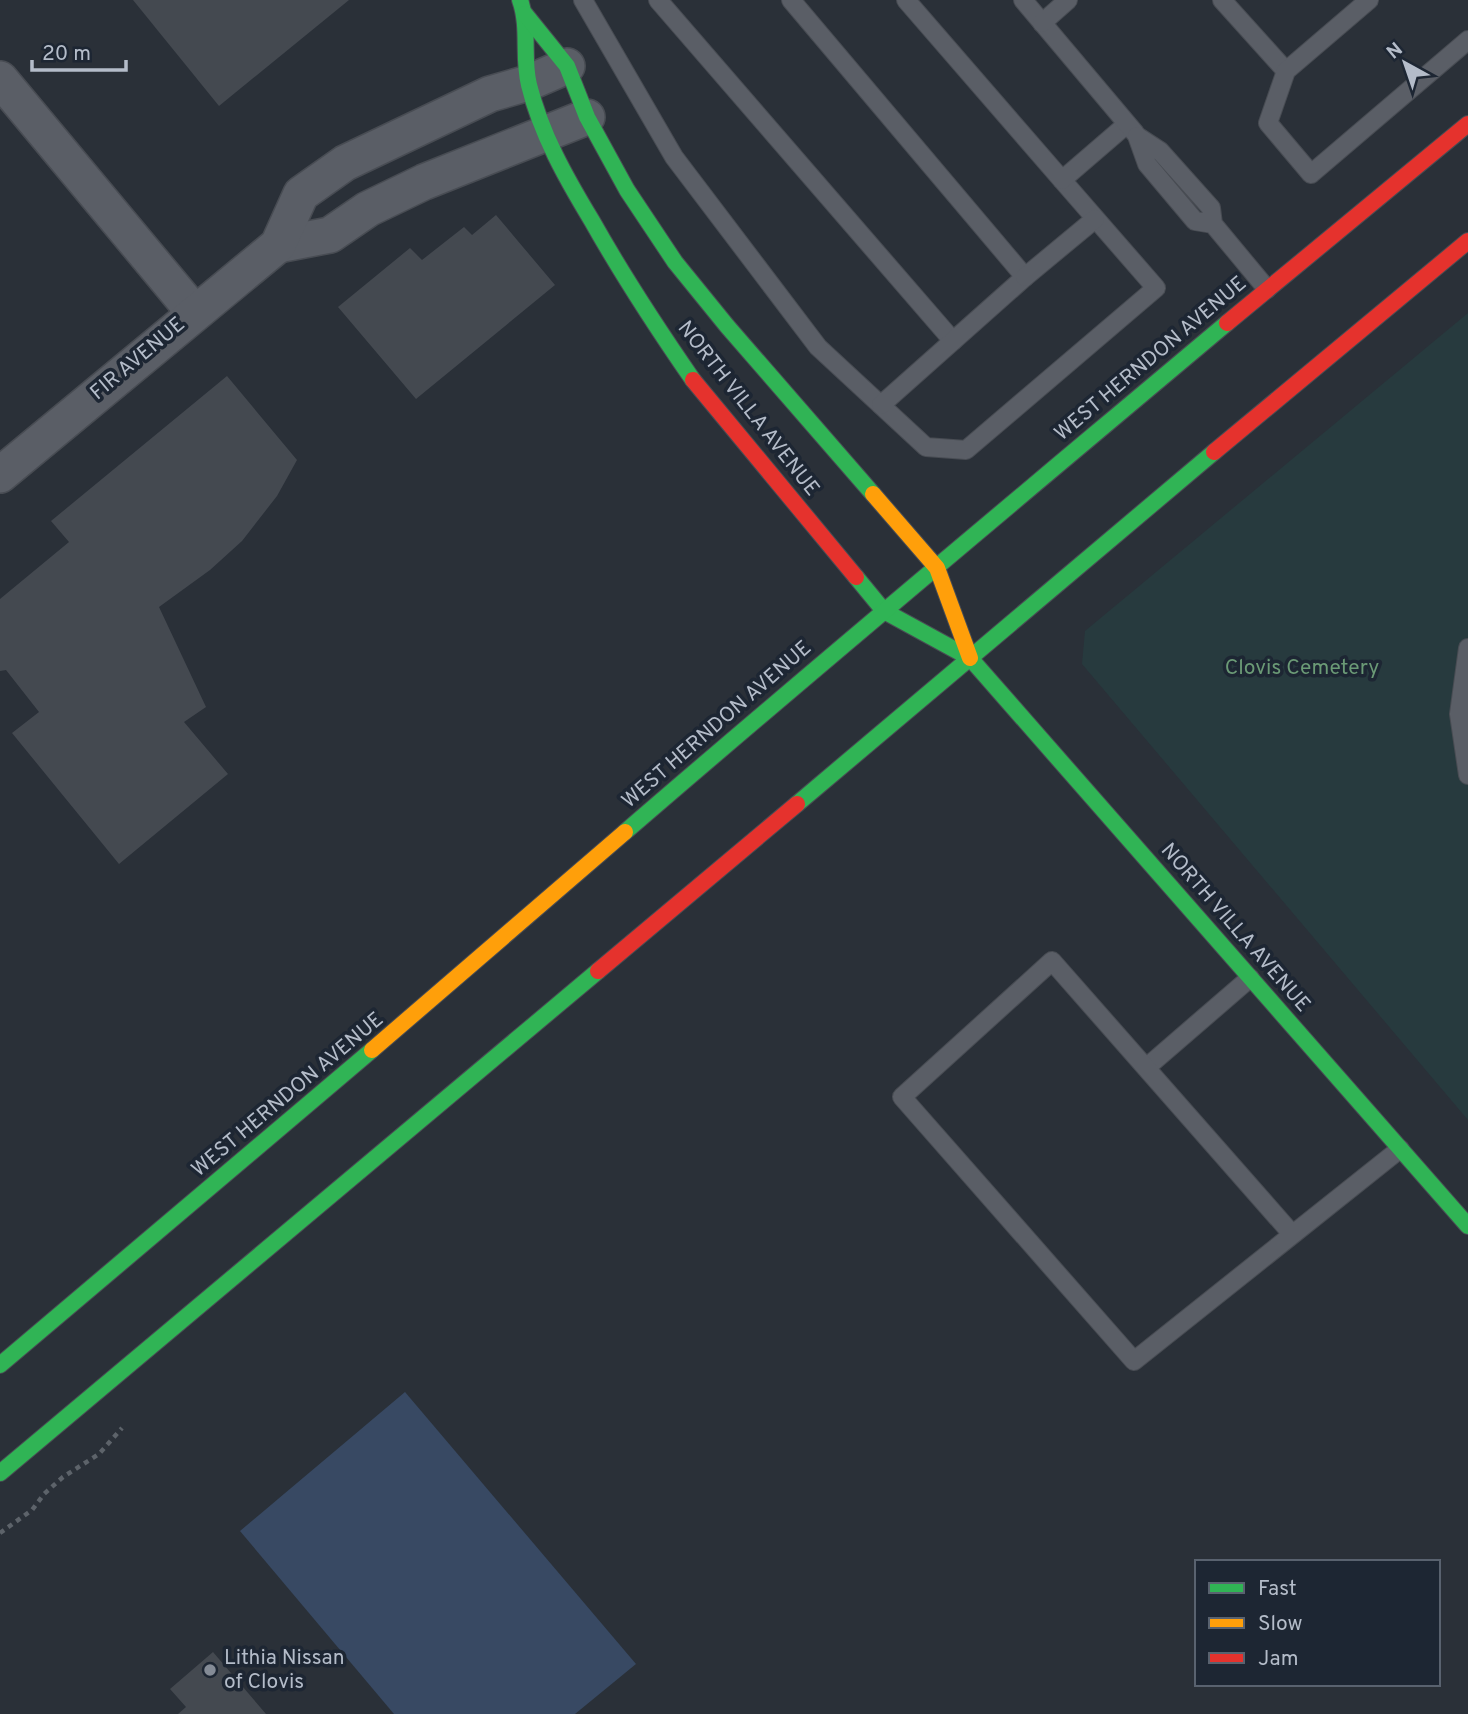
<svg xmlns="http://www.w3.org/2000/svg" width="1468" height="1714" font-family="Overpass,sans-serif">
<style>
.green{fill:#273a3e}
.water{fill:#384963}
.building{fill:#444950}
.lines{fill:none;stroke-linecap:round;stroke-linejoin:round}
.lane-casing{stroke:#484c53;stroke-width:20}
.street-casing{stroke:#484c53;stroke-width:38}
.fast-casing{stroke:#484c53;stroke-width:18}
.slow-casing{stroke:#484c53;stroke-width:18}
.jam-casing{stroke:#484c53;stroke-width:18}
.path{stroke:#5d636a;stroke-width:4.5;stroke-dasharray:5 5;stroke-linecap:butt}
.lane{stroke:#5a5e66;stroke-width:18}
.street{stroke:#5a5e66;stroke-width:35}
.fast{stroke:#30b455;stroke-width:16}
.slow{stroke:#ff9f0a;stroke-width:16}
.jam{stroke:#e5322d;stroke-width:16}
.poi-dot{fill:#848b96;stroke:#1d2633;stroke-width:2.5}
.labels{text-anchor:middle;dominant-baseline:central;stroke-width:7;stroke-linejoin:round;paint-order:stroke}
.street-label{font-size:21px;fill:#b4bcc9;stroke:#1d2633}
.park-label{font-size:21px;fill:#6b9a76;stroke:#1d2633}
.poi-label{font-size:21px;fill:#b4bcc9;stroke:#1d2633;text-anchor:start}
</style>
<rect width="100%" height="100%" fill="#2a3038"/>
<polygon class="green" points="1468,313 1468,1120 1082,664 1085,631"/>
<polygon class="water" points="405,1392 636,1664 575,1714 394,1714 240,1531"/>
<g class="building">
<polygon points="133,0 349,0 219,106"/>
<polygon points="496,215 555,285 416,399 338,307 410,248 422,260 464,227 472,235"/>
<polygon points="227,376 297,460 277,496 242,541 210,570 159,607 206,707 184,722 228,774 119,864 12,733 39,712 6,670 0,671 0,599 69,542 51,521"/>
<polygon points="213,1652 266,1714 178,1714 186,1707 170,1689"/>
</g>
<g class="lines">
<defs>
<g id="lane">
<polyline points="583,0 674,157 818,347 926,447 966,450 1156,288 1062,180"/>
<polyline points="658,0 953,341"/>
<polyline points="791,0 1025,277 881,405"/>
<polyline points="906,0 1062,180 1127,124"/>
<polyline points="1023,0 1135,133"/>
<polyline points="1222,0 1286,71"/>
<polyline points="1369,0 1286,71 1268,123 1311,174 1468,40"/>
<polyline points="1042,23 1068,0"/>
<polyline points="1213,224 1195,221 1147,164 1137,136 1160,151 1211,208 1213,224 1267,289"/>
<polyline points="1025,277 1095,219"/>
<polyline points="1468,648 1459,714 1468,775"/>
<polyline points="1147,1067 1250,978"/>
<polyline points="1292,1234 1052,961 902,1097 1134,1361 1400,1149"/>
</g>
<g id="street">
<polyline points="0,79 194,312"/>
<polyline points="278,245 330,235 368,209 424,182 587,117"/>
<polyline points="0,475 278,245 301,194 345,163 490,94 528,83 567,66"/>
</g>
<g id="fast">
<path d="M520,0C530,28 522,57 529,85C541,134 566,178 592,221C623,276 657,328 693,380"/>
<polyline points="525,14 567,66 587,117 627,190 675,262 727,326 873,494"/>
<polyline points="856,577 884,611 970,658 1468,1226"/>
<polyline points="797,804 1214,452"/>
<path d="M625,832C824,660 1026,492 1227,323"/>
<polyline points="0,1365 372,1050"/>
<polyline points="0,1473 598,971"/>
</g>
<g id="slow">
<polyline points="873,494 937,568 970,658"/>
<polyline points="372,1050 625,832"/>
</g>
<g id="jam">
<polyline points="1227,323 1468,124"/>
<polyline points="693,380 856,577"/>
<polyline points="1214,452 1468,241"/>
<polyline points="598,971 797,804"/>
</g>
</defs>
<use href="#lane" class="lane-casing"/>
<use href="#street" class="street-casing"/>
<use href="#fast" class="fast-casing"/>
<use href="#slow" class="slow-casing"/>
<use href="#jam" class="jam-casing"/>
<polyline class="path" points="0,1533 32,1510 44,1494 63,1477 99,1454 122,1428"/>
<use href="#lane" class="lane"/>
<use href="#street" class="street"/>
<use href="#fast" class="fast"/>
<use href="#slow" class="slow"/>
<use href="#jam" class="jam"/>
</g>
<circle class="poi-dot" cx="210" cy="1670" r="7"/>
<g class="labels">
<g class="street-label">
<text transform="translate(138 359) rotate(-40)">FIR AVENUE</text>
<text transform="translate(1151 359) rotate(-40)">WEST HERNDON AVENUE</text>
<text transform="translate(748 409) rotate(52)">NORTH VILLA AVENUE</text>
<text transform="translate(717 725) rotate(-41)">WEST HERNDON AVENUE</text>
<text transform="translate(1235 928) rotate(49)">NORTH VILLA AVENUE</text>
<text transform="translate(288 1095) rotate(-40)">WEST HERNDON AVENUE</text>
</g>
<g class="park-label">
<text x="1302" y="668">Clovis Cemetery</text>
</g>
<g class="poi-label">
<text x="224" y="1658">Lithia Nissan<tspan x="224" dy="24">of Clovis</tspan></text>
</g>
</g>
<rect x="1195" y="1560" width="245" height="126" fill="#1d2633" stroke="#59626f" stroke-width="2"/>
<rect x="1209" y="1583" width="35" height="10" fill="#30b455" stroke="#59626f" stroke-width="2"/>
<text x="1258" y="1595" font-size="21" fill="#b4bcc9">Fast</text>
<rect x="1209" y="1618" width="35" height="10" fill="#ff9f0a" stroke="#59626f" stroke-width="2"/>
<text x="1258" y="1630" font-size="21" fill="#b4bcc9">Slow</text>
<rect x="1209" y="1653" width="35" height="10" fill="#e5322d" stroke="#59626f" stroke-width="2"/>
<text x="1258" y="1665" font-size="21" fill="#b4bcc9">Jam</text>
<g transform="translate(1405 63) rotate(320)" stroke="#1d2633" stroke-width="5" paint-order="stroke">
<path d="M0-5L12 26L0 18L-12 26Z" fill="#b4bcc9"/>
<text y="-10" font-size="19" font-weight="bold" text-anchor="middle" fill="#b4bcc9">N</text>
</g>
<path d="M32 60v10h94v-10" fill="none" stroke="#b4bcc9" stroke-width="3.5"/>
<text x="42" y="60" font-size="21" fill="#b4bcc9" stroke="#1d2633" stroke-width="5" paint-order="stroke">20 m</text>
</svg>
